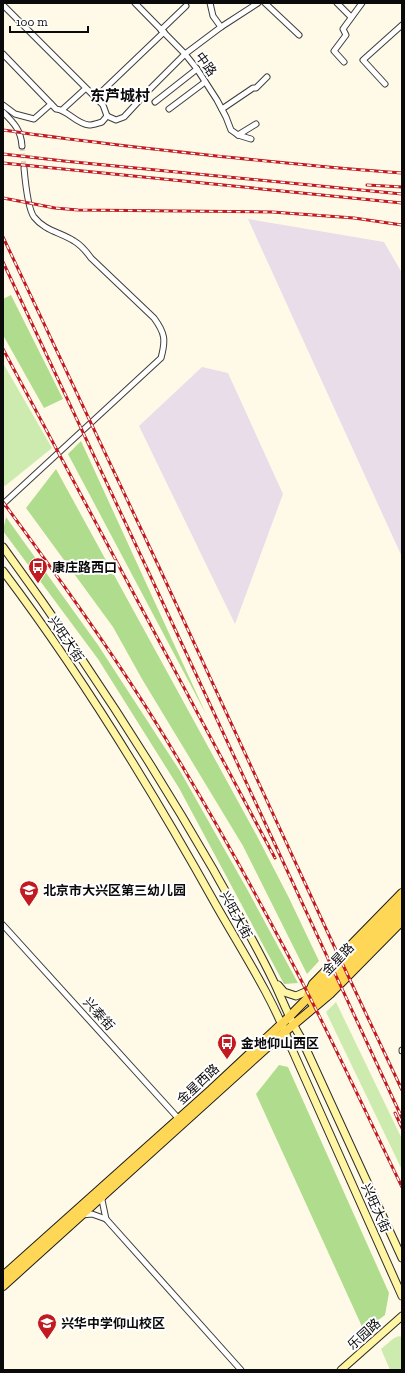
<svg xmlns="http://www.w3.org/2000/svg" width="405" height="1373" font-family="'Zilla Slab','Noto Sans SC',serif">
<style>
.industrial{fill:#e9ddea}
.green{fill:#ceebaf}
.forest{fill:#b0dd8d}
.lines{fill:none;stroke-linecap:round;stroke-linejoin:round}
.street-tunnel{stroke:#dad6c6;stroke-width:5;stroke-dasharray:5 2.5;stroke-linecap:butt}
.street-casing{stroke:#3d3d3d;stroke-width:7}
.secondary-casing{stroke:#2c2c2c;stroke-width:9}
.primary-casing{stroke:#1b1b1b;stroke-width:10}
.street{stroke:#fff;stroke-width:5}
.secondary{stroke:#fff5a2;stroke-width:7}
.primary{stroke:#ffd757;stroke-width:8}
.rail-casing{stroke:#c21a21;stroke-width:3}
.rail{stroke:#fff;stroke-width:1.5;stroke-dasharray:4.5;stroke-linecap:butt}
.labels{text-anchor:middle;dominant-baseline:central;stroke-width:4;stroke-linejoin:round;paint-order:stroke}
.street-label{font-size:13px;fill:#0a0a0a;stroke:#fff}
.poi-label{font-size:13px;font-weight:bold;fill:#0a0a0a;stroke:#fff;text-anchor:start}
.quarter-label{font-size:15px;font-weight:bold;fill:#0a0a0a;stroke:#fff}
</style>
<rect width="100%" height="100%" fill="#fffae7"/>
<g class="industrial">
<polygon points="248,219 384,242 402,273 402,557"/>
<polygon points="202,367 228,373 283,494 235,624 139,426"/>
</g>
<g class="green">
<polygon points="3,363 52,448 5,486 3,483"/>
<polygon points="336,1002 402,1139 402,1170 326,1012"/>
<polygon points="399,1336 402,1337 402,1370 390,1370 381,1349 394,1338"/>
</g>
<g class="forest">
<polygon points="11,295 63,399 44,408 3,335 3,299"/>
<polygon points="81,441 206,714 68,454"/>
<polygon points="56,469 257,836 289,898 319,961 307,974 243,846 142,679 113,627 26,508"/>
<polygon points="6,517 98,645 180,771 247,889 298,983 284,984 179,788 98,659 3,531"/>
<polygon points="279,1065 288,1067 389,1293 385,1315 364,1331 256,1094"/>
</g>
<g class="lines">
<polyline class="street-tunnel" points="22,146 24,168"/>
<defs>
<g id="street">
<polyline points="135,3 185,54 197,69 217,100 226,117 231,130 238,135 251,139"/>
<polyline points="210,3 213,16 221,27"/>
<polyline points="265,3 299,35"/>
<polyline points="337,3 351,17"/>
<polyline points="3,5 103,105 107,116"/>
<polyline points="161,30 186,6"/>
<path d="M3,54L56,109C68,110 76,124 89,125C93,125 98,123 102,122L107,116"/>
<polyline points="344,62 334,51 346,35 343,29 362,3"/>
<polyline points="385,84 363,60 402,25"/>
<polyline points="95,98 164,32"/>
<polyline points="155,102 197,69"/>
<polyline points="3,105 15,114 34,119 51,104"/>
<polyline points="169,109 205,82"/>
<polyline points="222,109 253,88 256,88 267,77"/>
<polyline points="62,110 85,89"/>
<path d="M3,112C14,123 21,130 22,146"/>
<polyline points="107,116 116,120 124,117 149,90 185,54 221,27 258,3"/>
<polyline points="238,135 256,124"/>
<path d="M3,504L161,358C166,340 165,333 154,318L91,258C86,251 81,245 74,241C60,232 45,231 34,217C28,209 25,179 24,168"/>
<polyline points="3,925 178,1118"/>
<polyline points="402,1050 402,1051"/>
<polyline points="104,1195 102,1200 106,1219"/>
<polyline points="82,1215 92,1214 106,1219 241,1370"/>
</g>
<g id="secondary">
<path d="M3,547C79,651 149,758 213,869C233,905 254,941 272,978C282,998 289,1019 301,1038L402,1258"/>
<path d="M3,571C83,677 152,790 216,905C242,951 273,998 291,1047L402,1296"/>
<polyline points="278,985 284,992 296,996 312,989"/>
<polyline points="341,1370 402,1316"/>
</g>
<g id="primary">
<polyline points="308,995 313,984 402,893"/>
<polyline points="312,1003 402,911"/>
<polyline points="3,1276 211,1090 289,1017 402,902"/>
<polyline points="3,1286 274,1041 330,994 402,921"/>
</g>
</defs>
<use href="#street" class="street-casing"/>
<use href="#secondary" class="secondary-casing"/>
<use href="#primary" class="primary-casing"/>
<use href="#street" class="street"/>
<use href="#secondary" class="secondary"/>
<use href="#primary" class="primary"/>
<defs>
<g id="rail">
<path d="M3,130C77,141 152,149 226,157C285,163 343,169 402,173"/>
<polyline points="3,154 64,161 402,194"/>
<polyline points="3,163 402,203"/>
<polyline points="367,185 402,187"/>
<polyline points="3,198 55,208 78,210 272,212 354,218 402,225"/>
<polyline points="3,237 159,567 334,946 402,1090"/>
<polyline points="3,262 149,573 402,1118"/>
<polyline points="3,349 275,858"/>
<path d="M3,502C62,582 121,664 172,749C210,812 246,876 280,940C324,1021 362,1105 402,1187"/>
<polyline points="395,1113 402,1128"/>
</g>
</defs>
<use href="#rail" class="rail-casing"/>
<use href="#rail" class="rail"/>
</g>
<defs>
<symbol id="bus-pin" viewBox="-11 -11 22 30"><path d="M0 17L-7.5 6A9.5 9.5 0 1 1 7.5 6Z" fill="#c21a21" stroke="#fff"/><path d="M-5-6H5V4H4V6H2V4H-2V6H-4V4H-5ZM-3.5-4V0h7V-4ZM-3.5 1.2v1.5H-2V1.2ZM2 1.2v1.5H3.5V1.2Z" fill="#fff"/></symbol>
<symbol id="school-pin" viewBox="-11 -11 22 30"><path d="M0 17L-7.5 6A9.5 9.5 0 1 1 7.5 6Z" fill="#c21a21" stroke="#fff"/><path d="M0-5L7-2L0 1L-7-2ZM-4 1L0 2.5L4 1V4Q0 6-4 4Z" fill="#fff"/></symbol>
</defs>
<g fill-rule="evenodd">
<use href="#bus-pin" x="27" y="556" width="22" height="30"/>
<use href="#school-pin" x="18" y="879" width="22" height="30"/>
<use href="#bus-pin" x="216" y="1032" width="22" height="30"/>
<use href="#school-pin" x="36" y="1312" width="22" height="30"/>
</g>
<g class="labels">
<g class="street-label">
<text transform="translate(206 64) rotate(54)">中路</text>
<text transform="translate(66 639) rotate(56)">兴旺大街</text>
<text transform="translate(236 915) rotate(61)">兴旺大街</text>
<text transform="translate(338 959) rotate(-46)">金星路</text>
<text transform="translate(99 1014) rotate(48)">兴泰街</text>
<text transform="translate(198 1084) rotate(-43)">金星西路</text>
<text transform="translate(376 1208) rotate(66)">兴旺大街</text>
<text transform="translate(364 1334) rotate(-42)">乐园路</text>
</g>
<g class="poi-label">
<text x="52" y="567">康庄路西口</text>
<text x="43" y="890">北京市大兴区第三幼儿园</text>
<text x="241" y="1043">金地仰山西区</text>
<text x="61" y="1323">兴华中学仰山校区</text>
</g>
<g class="quarter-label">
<text x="120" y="96">东芦城村</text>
</g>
</g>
<rect width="405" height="1373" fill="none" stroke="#0a0a0a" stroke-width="8"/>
<path d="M10 26v6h78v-6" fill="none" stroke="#0a0a0a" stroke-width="2"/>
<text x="16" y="26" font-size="12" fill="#0a0a0a" stroke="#ffffff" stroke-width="3" paint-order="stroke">100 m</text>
</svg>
